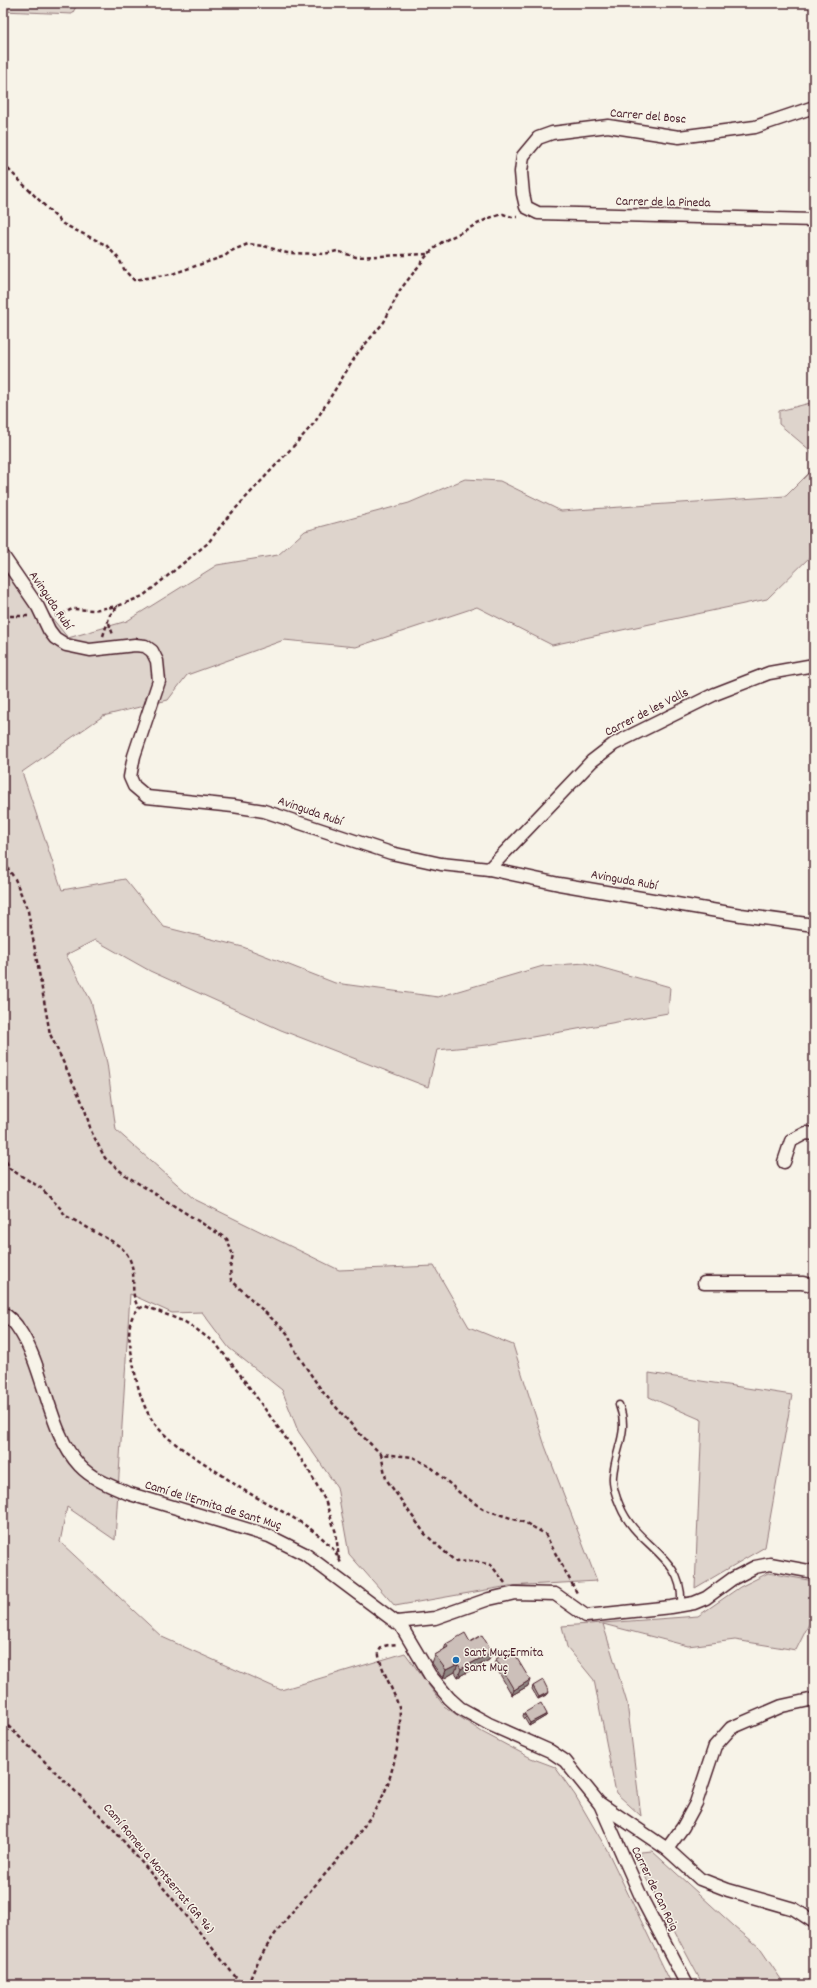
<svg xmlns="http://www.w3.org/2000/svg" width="817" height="1988" font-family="Dekko,sans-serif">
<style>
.green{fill:#ded4cc;stroke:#947a7c}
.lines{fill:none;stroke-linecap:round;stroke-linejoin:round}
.lane-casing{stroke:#4a1f2b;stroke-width:9}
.street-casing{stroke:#4a1f2b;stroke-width:15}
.path{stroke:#4a1f2b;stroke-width:2.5;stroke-dasharray:4 3;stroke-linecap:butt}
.lane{stroke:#f7f3e8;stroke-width:6}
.street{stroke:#f7f3e8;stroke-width:12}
.wall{fill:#afa49f;stroke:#4a1f2b}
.shaded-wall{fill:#8f8682;stroke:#4a1f2b}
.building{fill:#ccbfb9;stroke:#4a1f2b}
.poi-dot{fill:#1f6fb2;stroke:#f7f3e8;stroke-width:1.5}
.labels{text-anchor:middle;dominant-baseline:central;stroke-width:3;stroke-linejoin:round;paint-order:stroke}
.street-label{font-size:13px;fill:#4a1f2b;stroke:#f7f3e8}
.poi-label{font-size:13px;fill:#4a1f2b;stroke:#f7f3e8;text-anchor:start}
</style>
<rect width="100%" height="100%" fill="#f7f3e8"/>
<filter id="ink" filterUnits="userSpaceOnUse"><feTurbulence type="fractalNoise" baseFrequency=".025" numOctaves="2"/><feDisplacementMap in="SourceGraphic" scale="8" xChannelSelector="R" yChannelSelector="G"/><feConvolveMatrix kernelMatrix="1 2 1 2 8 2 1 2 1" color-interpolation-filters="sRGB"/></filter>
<g filter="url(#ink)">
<g class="green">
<polygon points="3,3 78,3 72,14 3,11"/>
<polygon points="814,402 814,553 767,599 552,645 477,607 356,647 284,640 187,675 168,700 103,716 22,772 62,890 125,879 164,927 243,947 335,983 438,997 543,966 585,963 670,987 668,1013 487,1045 437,1050 428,1087 281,1030 150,971 95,940 66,955 91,1001 107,1063 116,1130 194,1199 339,1270 434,1266 469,1327 513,1345 545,1446 597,1581 509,1586 395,1606 349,1554 337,1487 298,1431 282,1390 229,1348 202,1312 172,1313 130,1294 115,1540 67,1507 60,1542 162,1637 281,1690 405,1653 444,1706 482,1732 531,1758 555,1767 575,1795 607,1850 672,1985 3,1985 3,557 68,638 127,621 217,565 278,555 305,531 409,503 465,479 500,481 561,511 786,496 813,469 811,451 779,424 779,411"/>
<polygon points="649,1373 792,1395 765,1547 695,1588 702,1420 649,1397"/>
<polygon points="768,1573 814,1581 814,1620 811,1620 796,1650 735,1640 688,1646 603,1624 627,1703 641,1816 616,1793 594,1680 567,1647 562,1626 698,1616 740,1587"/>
<polygon points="652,1851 734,1926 759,1947 785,1985 703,1985 639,1865 641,1852"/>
</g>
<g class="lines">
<defs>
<path id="lane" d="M619,1405C630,1432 615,1449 613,1476C612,1487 616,1497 620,1506C637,1548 685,1555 681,1606"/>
<g id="street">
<polyline points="814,107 755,127 679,137 608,126 552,133 538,138 523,156 521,172 523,194 526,207 538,213 814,220"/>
<polyline points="3,556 38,607 49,630 55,638 66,645 90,650 135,645 145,646 152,651 157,661 159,681 134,756 130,777 134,786 147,797 233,806 264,811 391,853 441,864 489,869 559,884 741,915 814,925"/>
<polyline points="489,869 592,761 614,744 715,694 769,673 814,665"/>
<polyline points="784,1162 791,1141 806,1133 814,1134"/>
<polyline points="704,1283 802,1283 814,1285"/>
<path d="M3,1313C8,1317 15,1322 18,1328C45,1366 48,1433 80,1466C92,1479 111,1486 127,1493L269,1536L305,1554L401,1626L430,1675L449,1698L460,1708L489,1724L550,1751L565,1761L599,1803L667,1849L700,1879L728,1890L794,1909L814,1922"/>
<polyline points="397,1622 435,1618 489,1599 515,1593 555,1594 586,1616 671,1607 694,1603 706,1598 732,1579 755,1567 770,1564 814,1572"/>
<polyline points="600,1804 643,1901 687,1985"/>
<polyline points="667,1849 683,1827 696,1803 715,1746 731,1728 782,1706 814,1699"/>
</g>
</defs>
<use href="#lane" class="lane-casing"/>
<use href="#street" class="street-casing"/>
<g class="path">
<polyline points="3,164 63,224 106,245 119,259 125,271 134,280 172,274 225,256 231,251 248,244 264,246 287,253 324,254 337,251 356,257 427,254"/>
<polyline points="3,616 28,616"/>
<polyline points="55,616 61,615 72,609 93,610 118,606"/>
<polyline points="109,623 113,635"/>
<polyline points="103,636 110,615 118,606 143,596 208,543 226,519 300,439 315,422 357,354 384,322 400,290 428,254 442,242 489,218 503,214 512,217 518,217"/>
<polyline points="3,861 15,879 28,911 50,1034 84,1106 91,1131 105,1158 125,1175 227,1239 233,1256 230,1268 231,1280 287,1333 297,1354 322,1391 357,1431 381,1454 413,1457 432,1468 460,1493 483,1509 526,1523 545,1534 577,1593"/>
<path d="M3,1155L10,1169L41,1188L62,1210L65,1216C77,1221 86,1227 97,1233C116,1244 130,1248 133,1272C134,1285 131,1297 139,1308"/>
<polyline points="381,1454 386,1479 403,1503 425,1534 456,1562 474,1561 491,1565 505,1583"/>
<path d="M339,1560L336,1533L325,1500L308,1469L239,1373L216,1344L196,1329L185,1322L145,1306C129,1311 128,1329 130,1344C134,1368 138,1399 152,1420C167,1442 194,1456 216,1471C227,1478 237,1487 249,1493C274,1508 333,1534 341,1564"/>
<polyline points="3,1721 108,1823 177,1904 242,1985"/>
<path d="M248,1985C268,1927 320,1885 356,1837C369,1819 383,1801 389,1780C395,1760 403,1729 399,1708C396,1695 377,1662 379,1652C381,1644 391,1645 397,1644"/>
</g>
<use href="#lane" class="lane"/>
<use href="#street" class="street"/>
</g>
<g class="wall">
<polygon points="470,1642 492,1652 489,1660 458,1677 455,1672 443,1679 432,1663 435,1655 444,1650 446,1644"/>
<polygon points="496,1659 528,1686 512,1695 494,1664"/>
<polygon points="533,1686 548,1694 538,1699 532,1689"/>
<polygon points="524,1713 547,1714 546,1716 529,1726 523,1716"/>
</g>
<g class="shaded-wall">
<polygon points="492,1652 489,1660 458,1677 461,1669"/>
<polygon points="458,1664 455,1672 443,1679 446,1670"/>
<polygon points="530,1680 528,1686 512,1695 514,1690"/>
<polygon points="549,1692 548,1694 538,1699 539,1697"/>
<polygon points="547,1714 546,1716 529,1726 530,1723"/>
</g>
<g class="building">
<polygon points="465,1633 470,1642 482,1635 492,1652 461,1669 458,1664 446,1670 435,1655 448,1647 446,1644"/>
<polygon points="512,1650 530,1680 514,1690 496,1659"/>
<polygon points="543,1680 549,1692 539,1697 533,1686"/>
<polygon points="541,1703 547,1714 530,1723 524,1713"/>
</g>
</g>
<circle class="poi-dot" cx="456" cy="1660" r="4"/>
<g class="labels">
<g class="street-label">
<text transform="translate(648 117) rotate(5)">Carrer del Bosc</text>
<text transform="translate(663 203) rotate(1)">Carrer de la Pineda</text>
<text transform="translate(50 601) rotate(56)">Avinguda Rubí</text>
<text transform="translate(647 713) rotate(-27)">Carrer de les Valls</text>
<text transform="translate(310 812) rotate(19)">Avinguda Rubí</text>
<text transform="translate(624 881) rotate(10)">Avinguda Rubí</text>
<text transform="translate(213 1506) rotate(17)">Camí de l'Ermita de Sant Muç</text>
<text transform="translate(158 1869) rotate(50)">Camí Romeu a Montserrat (GR 96)</text>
<text transform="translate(654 1889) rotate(64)">Carrer de Can Roig</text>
</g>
<g class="poi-label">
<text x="464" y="1653">Sant Muç;Ermita<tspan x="464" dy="15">Sant Muç</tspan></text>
</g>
</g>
<rect width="817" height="1988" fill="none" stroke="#f7f3e8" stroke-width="16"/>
<rect x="8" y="8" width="801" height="1972" fill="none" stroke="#4a1f2b" stroke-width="1.5" filter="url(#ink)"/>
</svg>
